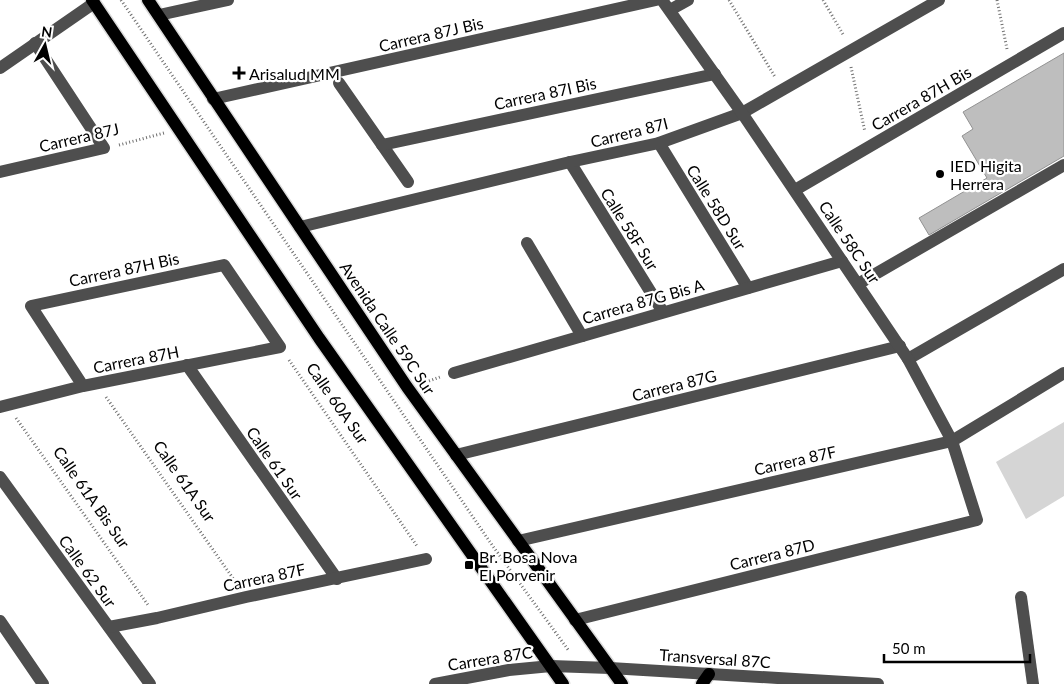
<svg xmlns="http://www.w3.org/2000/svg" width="1064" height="684" font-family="Lato,sans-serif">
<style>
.green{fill:#d5d5d5}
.building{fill:#bebebe;stroke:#929292}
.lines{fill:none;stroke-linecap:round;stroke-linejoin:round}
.major-casing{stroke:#dbdbdb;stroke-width:15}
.path{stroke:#707070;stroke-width:3;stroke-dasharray:1 2.5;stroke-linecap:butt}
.minor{stroke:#4e4e4e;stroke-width:12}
.major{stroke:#000;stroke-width:12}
.poi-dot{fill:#000;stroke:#fff;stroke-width:2}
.labels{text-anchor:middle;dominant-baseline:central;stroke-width:4.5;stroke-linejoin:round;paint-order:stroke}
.street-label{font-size:16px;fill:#000;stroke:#fff}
.poi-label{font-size:16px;fill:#000;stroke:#fff;text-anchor:start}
</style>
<rect width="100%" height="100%" fill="#fff"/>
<polygon class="green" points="1064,422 1064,496 1026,519 996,462"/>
<polygon class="building" points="1064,53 1064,156 929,235 919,218 987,178 962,136 973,129 963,112"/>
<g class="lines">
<defs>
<g id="major">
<polyline points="92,0 319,338 563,684"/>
<polyline points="148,0 407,387 622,684"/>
<polyline points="702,684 709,674"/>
</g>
</defs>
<use href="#major" class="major-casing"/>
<g class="path">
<polyline points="121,0 492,545 569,651"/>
<polyline points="729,0 775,77"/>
<polyline points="823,0 844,36"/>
<polyline points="997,0 1007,49"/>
<polyline points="851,67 865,132"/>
<polyline points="119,145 164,133"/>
<polyline points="289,360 417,546"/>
<polyline points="429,381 440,377"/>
<polyline points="106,397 237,584"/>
<polyline points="16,418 148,605"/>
</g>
<g class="minor">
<polyline points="670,10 688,0"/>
<polyline points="159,15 228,0"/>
<polyline points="0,68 94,3"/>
<polyline points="339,83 408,182"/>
<polyline points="213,99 656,0"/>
<polyline points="659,143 748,288"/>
<polyline points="382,145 715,74"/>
<polyline points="570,162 663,312"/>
<polyline points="0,172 104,148 35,43"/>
<polyline points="795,190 1064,33"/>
<polyline points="300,227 570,162 659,143 742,113 939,0"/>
<polyline points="527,243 582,336"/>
<polyline points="858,284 1064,165"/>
<polyline points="908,359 1064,269"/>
<polyline points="187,365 337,579"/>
<polyline points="454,373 842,261"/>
<polyline points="0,407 83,386 280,347 224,265 31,306 83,386"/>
<polyline points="456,455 900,346"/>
<polyline points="0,477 150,684"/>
<polyline points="518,541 952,441 1064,373"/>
<polyline points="1021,597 1033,684"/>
<polyline points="575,620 977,520 952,441 908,359 742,113 662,0"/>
<polyline points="0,621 43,684"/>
<polyline points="109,627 157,618 246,597 426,559"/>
<polyline points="435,684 509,670 551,666 610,668 878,684"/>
</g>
<use href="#major" class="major"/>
</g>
<g class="poi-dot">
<path d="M236.5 65.5h5v5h5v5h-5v5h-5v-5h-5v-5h5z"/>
<circle cx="940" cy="174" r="5"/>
<rect x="464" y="560" width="10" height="10" rx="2.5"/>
</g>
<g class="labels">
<g class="street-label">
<text transform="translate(431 34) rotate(-13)">Carrera 87J Bis</text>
<text transform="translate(545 93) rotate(-12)">Carrera 87I Bis</text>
<text transform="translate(921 98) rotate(-30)">Carrera 87H Bis</text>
<text transform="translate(629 132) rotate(-14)">Carrera 87I</text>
<text transform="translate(79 137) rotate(-13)">Carrera 87J</text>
<text transform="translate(717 207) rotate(58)">Calle 58D Sur</text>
<text transform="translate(630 229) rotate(58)">Calle 58F Sur</text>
<text transform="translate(850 242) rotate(56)">Calle 58C Sur</text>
<text transform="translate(124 269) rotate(-12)">Carrera 87H Bis</text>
<text transform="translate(643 301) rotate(-16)">Carrera 87G Bis A</text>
<text transform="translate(388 328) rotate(56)">Avenida Calle 59C Sur</text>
<text transform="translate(136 359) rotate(-11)">Carrera 87H</text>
<text transform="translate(674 385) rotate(-14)">Carrera 87G</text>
<text transform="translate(338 403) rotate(55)">Calle 60A Sur</text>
<text transform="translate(795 460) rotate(-13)">Carrera 87F</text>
<text transform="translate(275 463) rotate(55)">Calle 61 Sur</text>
<text transform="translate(185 481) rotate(55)">Calle 61A Sur</text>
<text transform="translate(92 497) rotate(55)">Calle 61A Bis Sur</text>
<text transform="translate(772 554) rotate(-14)">Carrera 87D</text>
<text transform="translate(88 571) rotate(54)">Calle 62 Sur</text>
<text transform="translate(264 577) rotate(-12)">Carrera 87F</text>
<text transform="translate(490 658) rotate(-9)">Carrera 87C</text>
<text transform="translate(715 658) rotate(4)">Transversal 87C</text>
</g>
<g class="poi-label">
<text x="249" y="73">Arisalud MM</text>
<text x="950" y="165">IED Higita<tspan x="950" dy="18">Herrera</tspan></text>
<text x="479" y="556">Br. Bosa Nova<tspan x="479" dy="18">El Porvenir</tspan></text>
</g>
</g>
<g transform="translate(45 45) rotate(8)" stroke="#ffffff" stroke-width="4" paint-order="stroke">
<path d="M0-4L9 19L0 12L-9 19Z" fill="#000000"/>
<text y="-8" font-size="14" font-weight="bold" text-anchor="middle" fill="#000000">N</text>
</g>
<path d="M884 654v8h146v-8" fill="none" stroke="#000000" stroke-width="2.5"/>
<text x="892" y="654" font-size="15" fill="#000000" stroke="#ffffff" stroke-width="4" paint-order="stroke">50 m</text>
</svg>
